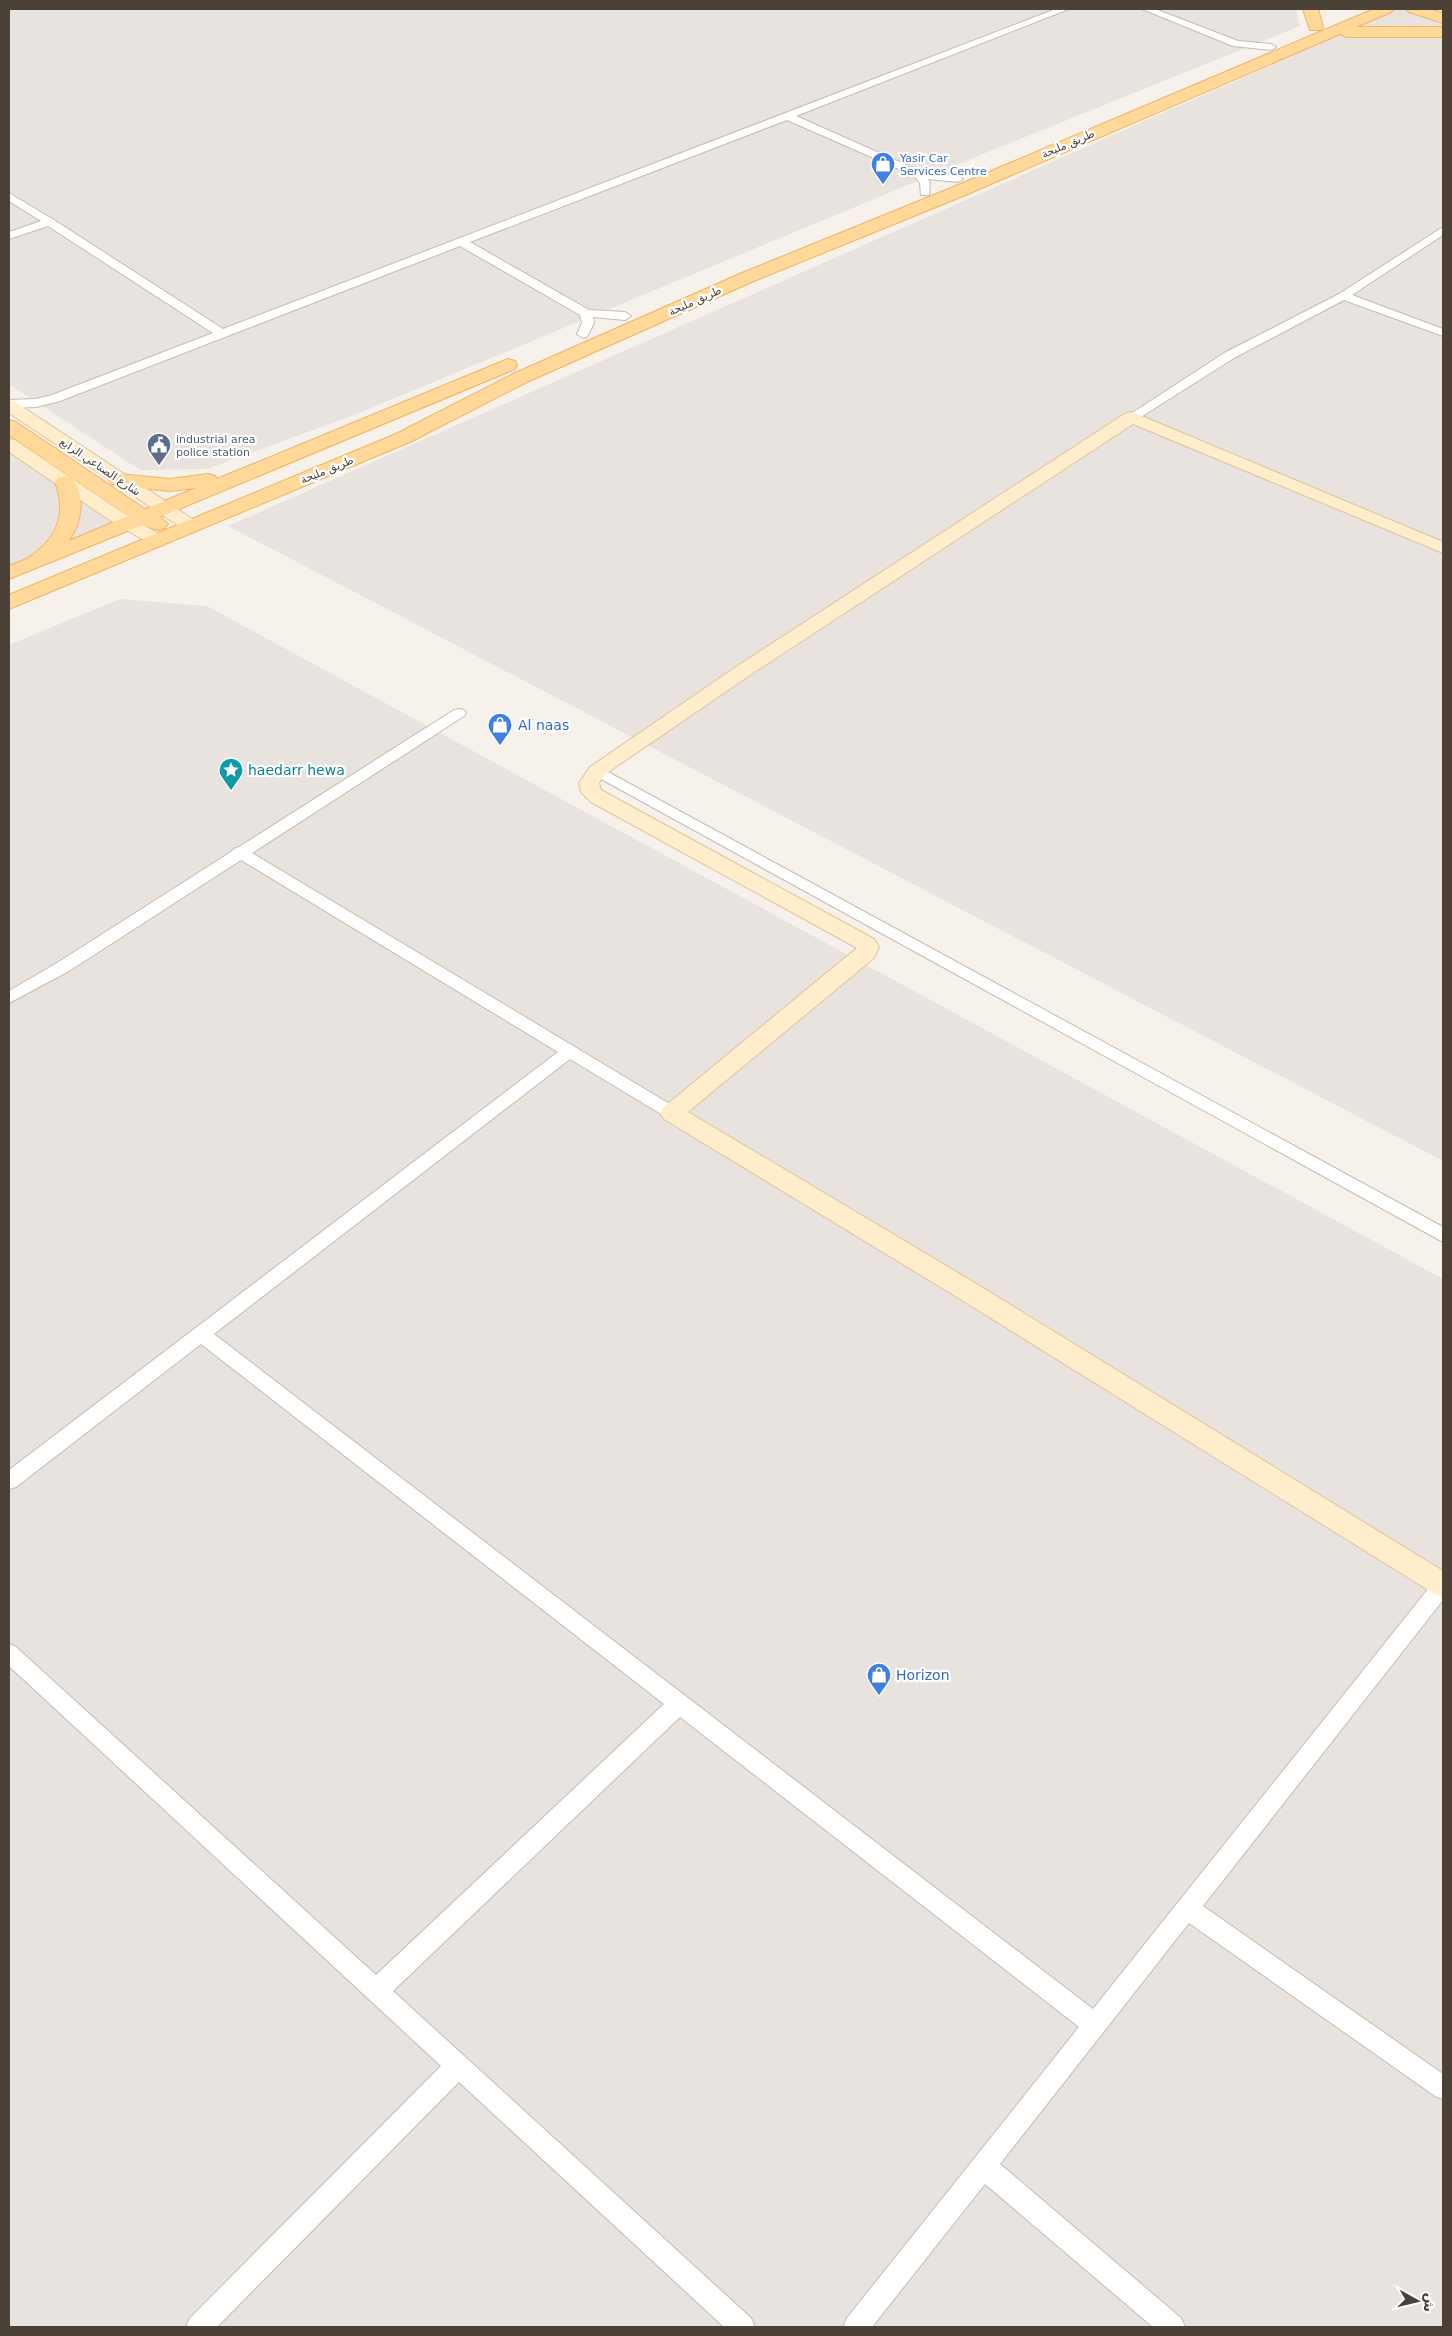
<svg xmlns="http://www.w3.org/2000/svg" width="1452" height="2336" font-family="'DejaVu Sans',Cairo,sans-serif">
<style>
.industrial{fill:#e9e3df}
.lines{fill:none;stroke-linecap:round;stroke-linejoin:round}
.minor-casing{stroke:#c6bbaf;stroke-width:2}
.secondary-casing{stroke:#ddc499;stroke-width:2}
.primary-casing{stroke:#eeb561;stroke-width:2}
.minor{fill:#fff;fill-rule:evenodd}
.secondary{fill:#ffedcb;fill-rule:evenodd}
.primary{fill:#ffd89a;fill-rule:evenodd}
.labels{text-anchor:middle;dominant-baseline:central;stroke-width:4.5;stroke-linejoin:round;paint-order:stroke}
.far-street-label{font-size:11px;fill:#4b4137;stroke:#fff}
.far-shop-label{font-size:11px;fill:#366cbe;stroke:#fff;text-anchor:start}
.far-service-label{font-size:11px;fill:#4e5e75;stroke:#fff;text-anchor:start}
.shop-label{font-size:14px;fill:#366cbe;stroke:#fff;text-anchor:start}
.culture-label{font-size:14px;fill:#0d838f;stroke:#fff;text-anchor:start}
</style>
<rect width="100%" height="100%" fill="#f6f1ea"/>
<g class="industrial">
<polygon points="9,9 1296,9 1300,26 973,158 354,415 207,469 140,470 9,384"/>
<polygon points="1398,9 1409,9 1443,19 1443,1161 228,526"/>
<polygon points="9,441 119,523 9,567"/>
<polygon points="120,599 207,606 1443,1279 1443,2327 9,2327 9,645"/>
</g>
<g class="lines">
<defs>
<g id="minor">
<polygon points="1056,9 1069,9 796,116 922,172 958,176 963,179 958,182 928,179 930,183 929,195 921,195 920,183 915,176 787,120 470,242 589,310 625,312 631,316 625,320 593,317 594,323 587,337 583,338 577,334 582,323 580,315 460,246 60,401 36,407 9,408 9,400 36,399 52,395 213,333 48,226 9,239 9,232 41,221 9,201 9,193 54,220 223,329"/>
<polygon points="1142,9 1155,9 1238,41 1271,44 1276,47 1271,50 1233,46"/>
<polygon points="1443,227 1443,235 1352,295 1443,329 1443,336 1344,300 1234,358 1136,420 1132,421 1126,417 1226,352 1339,294"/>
<polygon points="459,709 464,710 466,713 464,716 252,853 678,1109 681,1113 678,1117 672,1119 666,1117 570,1059 214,1334 1093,2009 1436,1579 1443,1577 1443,1600 1203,1906 1443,2074 1443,2099 1435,2096 1189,1923 1000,2164 1181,2318 1185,2327 1153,2327 985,2184 872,2327 843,2327 847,2318 1079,2027 680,1717 393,1991 751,2318 755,2327 724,2327 459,2082 217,2327 186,2327 190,2318 441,2066 9,1666 9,1644 16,1647 376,1975 664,1704 201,1344 16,1487 9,1489 9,1470 558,1052 241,860 69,971 9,1003 9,991 57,963 231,852 234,849 239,847 454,710"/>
<polygon points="597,766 1443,1227 1443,1242 592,774 590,771"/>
</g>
<g id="secondary">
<polygon points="9,401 15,402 197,522 200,526 197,530 185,530 9,413"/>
<polygon points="1132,412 1443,542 1443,553 1133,424 750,675 604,775 599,783 601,790 874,939 879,947 874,958 688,1112 970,1280 1443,1571 1443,1597 1433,1593 952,1294 664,1119 660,1113 664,1107 857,948 591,802 581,792 579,783 590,767 736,667 1126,413"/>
<polygon points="9,439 15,440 120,511 164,537 167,541 164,545 152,545 108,519 9,452"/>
</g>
<g id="primary">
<polygon points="1303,9 1318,9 1323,27 1320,30 1310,30"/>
<polygon points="1374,9 1394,9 1391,12 1356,27 1443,27 1443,37 1346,37 1340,34 963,196 754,281 527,382 410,442 9,609 9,595 396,434 513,374 742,273 951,188"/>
<polygon points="1406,9 1429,9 1443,13 1443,23 1409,12"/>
<path d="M508,359L515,361L517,365L515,369L160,517L168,524L165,528L158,530L142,525L9,579V566C15,563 25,561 31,556C57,538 67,513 55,482L58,478L65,476L72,478L9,435V420L16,422L145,509L196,488L170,491L119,486L112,484L109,480L112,476L119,474L170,479L208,474L215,476L217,479ZM72,478L128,516L69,541C82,521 86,498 72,478Z"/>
</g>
</defs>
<use href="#minor" class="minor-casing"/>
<use href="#secondary" class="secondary-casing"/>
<use href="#primary" class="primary-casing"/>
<use href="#minor" class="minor"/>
<use href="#secondary" class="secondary"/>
<use href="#primary" class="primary"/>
</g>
<defs>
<symbol id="shop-pin" viewBox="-11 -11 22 30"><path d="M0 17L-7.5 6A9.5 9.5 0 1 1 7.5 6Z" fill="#3f7fe0" stroke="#fff"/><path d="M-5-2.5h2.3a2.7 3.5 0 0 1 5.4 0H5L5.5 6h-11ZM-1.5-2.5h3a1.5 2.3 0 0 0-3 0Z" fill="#fff"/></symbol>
<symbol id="civic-pin" viewBox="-11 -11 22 30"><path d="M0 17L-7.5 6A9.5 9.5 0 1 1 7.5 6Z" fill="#5c6f8a" stroke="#fff"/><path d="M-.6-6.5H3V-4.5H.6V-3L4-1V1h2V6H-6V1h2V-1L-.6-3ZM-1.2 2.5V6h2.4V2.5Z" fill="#fff"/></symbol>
<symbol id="sight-pin" viewBox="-11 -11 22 30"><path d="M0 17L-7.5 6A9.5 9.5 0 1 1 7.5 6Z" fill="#0f9aa8" stroke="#fff"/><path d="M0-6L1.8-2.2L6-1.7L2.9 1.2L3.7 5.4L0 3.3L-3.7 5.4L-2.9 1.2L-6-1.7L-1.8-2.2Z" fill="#fff"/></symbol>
</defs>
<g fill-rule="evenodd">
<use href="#shop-pin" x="869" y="150" width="28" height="38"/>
<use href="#civic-pin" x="145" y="431" width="28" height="38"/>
<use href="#shop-pin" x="486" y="711" width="28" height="38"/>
<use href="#sight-pin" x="217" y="756" width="28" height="38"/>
<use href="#shop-pin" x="865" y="1661" width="28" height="38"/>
</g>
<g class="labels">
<g class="far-street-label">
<text transform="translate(1068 144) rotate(-23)">طريق مليحة</text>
<text transform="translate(695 301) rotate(-24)">طريق مليحة</text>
<text transform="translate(100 467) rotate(34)">شارع الصناعي الرابع</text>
<text transform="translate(327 470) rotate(-22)">طريق مليحة</text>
</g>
<g class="far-shop-label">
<text x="900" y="158">Yasir Car<tspan x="900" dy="13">Services Centre</tspan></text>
</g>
<g class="far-service-label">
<text x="176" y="439">industrial area<tspan x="176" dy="13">police station</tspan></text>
</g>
<g class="shop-label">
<text x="518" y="725">Al naas</text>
<text x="896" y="1675">Horizon</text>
</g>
<g class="culture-label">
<text x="248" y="770">haedarr hewa</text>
</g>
</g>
<rect width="1452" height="2336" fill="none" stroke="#4b4137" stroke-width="20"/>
<g transform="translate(1417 2301) rotate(98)" stroke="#ffffff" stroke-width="4" paint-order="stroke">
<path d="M0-4L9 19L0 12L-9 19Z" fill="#4b4137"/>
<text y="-8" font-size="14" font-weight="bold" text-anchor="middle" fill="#4b4137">ش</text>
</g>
</svg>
